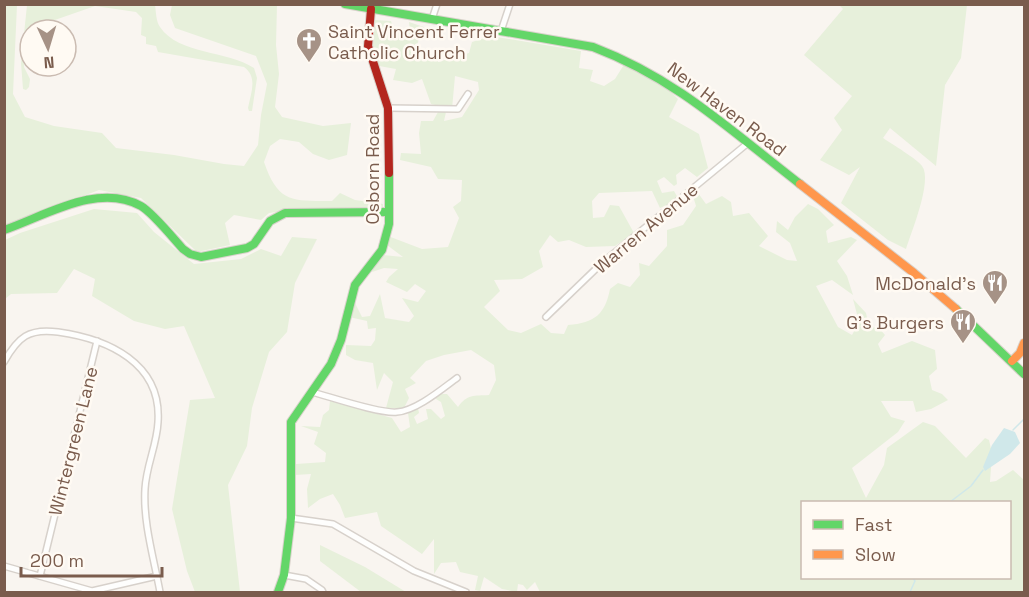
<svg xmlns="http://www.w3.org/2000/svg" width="1029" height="597" font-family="'Space Grotesk',sans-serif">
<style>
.green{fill:#e7f0db;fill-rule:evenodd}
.water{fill:#d0e8ea}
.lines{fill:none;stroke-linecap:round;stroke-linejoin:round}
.stream{stroke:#d0e8ea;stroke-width:1.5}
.street-casing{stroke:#d7d1cb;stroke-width:8}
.fast-casing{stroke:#d9d2cb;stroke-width:10}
.slow-casing{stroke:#d9d2cb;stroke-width:10}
.jam-casing{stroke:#d9d2cb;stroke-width:10}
.street{stroke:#fefefd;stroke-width:5}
.fast{stroke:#63d668;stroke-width:8}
.slow{stroke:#ff974d;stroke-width:8}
.jam{stroke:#b3261e;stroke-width:8}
.labels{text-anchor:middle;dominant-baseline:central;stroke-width:5;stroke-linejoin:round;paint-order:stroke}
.poi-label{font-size:18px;fill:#7a5c4d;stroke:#fffaf3;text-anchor:end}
.street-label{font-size:18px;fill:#7a5c4d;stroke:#fffaf3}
</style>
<rect width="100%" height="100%" fill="#f9f5f0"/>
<g class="green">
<path d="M5,5H17L13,94L25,117L54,126L102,133L116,148L174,155L224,164L244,166L258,145L261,115L267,84L256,56L175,28L170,15L172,5H277L276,45L279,74L275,107L282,117L323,126L351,123L347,155L329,160L313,154L299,142L280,139L270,146L264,162C278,203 292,201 332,201L340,193L355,200L383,204V207L298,209L269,213L261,220L234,215L225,223L230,245L197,252L141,198L99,190L5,226Z"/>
<path d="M27,5H155C156,11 156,22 160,27C179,55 227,50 254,68L257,78L252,111H249L248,108C251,93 258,77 244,67L158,52L156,46L146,44V37L141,35L142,18L136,12L95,6L52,21L48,24L47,30H30V44L27,45L24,67L30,79L29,87L26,90L23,89L21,63Z"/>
<path d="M839,5H967L961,58L945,85L936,166L890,128L883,138C892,144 917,159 922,166C933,180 911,233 906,249L888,240L841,203L860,167L849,175L820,160L842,130L834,118L852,96L804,55L843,9Z"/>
<path d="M375,20L391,21L393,27L410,31L409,22L424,27L416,47L430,58L438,50V62L469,53L472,42L491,36L581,51L579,68L593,70L590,81L604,86L615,79L625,63L669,90L678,99L669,117L699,134L708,168L697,177L685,168L676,175L677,184L674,186L664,177L657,181L662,193L674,191L679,200L660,208L652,191L599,193L592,201L593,218L604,217L610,205L619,206L634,233L615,246L586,247L569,240L558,242L550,235L539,251L543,267L522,279L494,280L500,291L484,307L508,330L521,333L541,324L551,333L564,334L568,325C595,323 605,314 610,289L618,283L630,287L640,275L639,263L649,266L667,246V230L683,225L696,206L693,196L698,193L706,204L722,196L731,202L733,216L749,213L768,236L759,246L787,260L797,261L790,243L776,232L777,221L788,230L795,217L808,204L818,209L834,225L826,231L828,243L851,237L857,240L837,261L847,276L853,295L832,280L816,286L838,327L852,335L859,322L853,299L866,313L869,328L878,327L885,335L878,344L882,353L912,341L935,350L937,369L929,376L932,390L942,394L948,400L931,409L916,412L913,401H881L891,417L905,421L898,432L852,468L866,498L884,465L887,448L923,422L935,426L966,458L985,438L989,440L992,453L990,482L996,481L1013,470L1024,480V592H540L535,582L527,590L523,585L518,584L517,592L502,589L484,577L480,591L475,590L478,576L460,572L456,562L441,563L434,574V539L422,554L381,526L377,512L345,518L340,505L333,494L320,499L308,508L307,489L311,474L295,475L296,464L325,462L326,453L314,444L318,432L301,426L320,427L323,415L329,410L330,401L392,418L401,432L410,427L408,413L418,408L419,413L414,417L417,424L428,419L426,409H431L441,419L445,416L441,402L436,399L437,394H447L458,407C467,394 474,396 489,395L496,380L494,365L471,350L444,355L426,361L410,378L416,383L405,389L409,398L404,408H386L393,382L384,373L377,390L373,363L355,360L346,355V345L371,346L375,340L376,328L368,329L367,321L349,317L354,301L362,317L370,316L380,294L385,318L409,322L414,316L402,298L418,302L426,291L415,284L407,292L386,282L389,277L398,269L384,268L372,272L376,261L383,255L403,257L387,245L388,236L422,249L448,247L459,218L453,207L461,201L462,180L438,179L431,167L400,160L401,153L421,154L419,133L421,121H433L438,112H446L444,121L462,117L479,90L478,82L455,76L452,109L431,104L422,79L412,83L393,80L396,69L379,66L373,46ZM802,502H1010V578H802Z"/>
<polygon points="94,209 137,213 154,232 194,264 241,259 261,249 281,256 292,237 317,239 295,283 287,332 269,352 252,408 247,446 228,485 240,592 195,592 187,571 172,509 190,400 215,398 184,326 165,329 134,321 92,296 95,279 74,269 57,293 11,294 5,299 5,240 20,233"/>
<polygon points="320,545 365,567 406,592 361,592 320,561"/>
</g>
<polygon class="water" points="1004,428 1015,432 1020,443 1010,454 985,471 983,467 992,445"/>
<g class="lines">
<g class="stream">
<polyline points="1013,430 1024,419"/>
<polyline points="950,502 971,486 983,470"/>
<polyline points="910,592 915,581 913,578"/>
</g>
<defs>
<g id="street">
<polyline points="432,19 437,4"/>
<polyline points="501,31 510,4"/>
<polyline points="388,108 458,109 468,94"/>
<polyline points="546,317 602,263 748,143"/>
<path d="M4,362C18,337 29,328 58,332C108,339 162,363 158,422C157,445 146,466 145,489C143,523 154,559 160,592"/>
<path d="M312,392C331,397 380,414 397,412C416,411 442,389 457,378"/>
<polyline points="291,518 333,524 414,571 466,592"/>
<polyline points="4,566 92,591 157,576"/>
<polyline points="284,575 306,579 322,590 323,592"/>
<polyline points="40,576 97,341"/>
</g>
<g id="fast">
<path d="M345,4L593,47C677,79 730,130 800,184"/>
<path d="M4,230C45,216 98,182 141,206C153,213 173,238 183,249L190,254L201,257L247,248L254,244L270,221L285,213L389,212"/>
<polyline points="956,309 1024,374"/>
<polyline points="278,592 284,575 291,518 291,422 331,364 341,340 355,285 382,250 389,224 389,173"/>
</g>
<g id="slow">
<polyline points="800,184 914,273 956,309"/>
<polyline points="1012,361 1020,353 1024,343"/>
</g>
<polyline id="jam" points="371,9 368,46 388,108 389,173"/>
</defs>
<use href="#street" class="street-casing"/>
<use href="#fast" class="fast-casing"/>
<use href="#slow" class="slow-casing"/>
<use href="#jam" class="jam-casing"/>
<use href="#street" class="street"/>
<use href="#fast" class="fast"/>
<use href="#slow" class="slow"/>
<use href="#jam" class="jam"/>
</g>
<defs>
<symbol id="church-pin" viewBox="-11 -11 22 30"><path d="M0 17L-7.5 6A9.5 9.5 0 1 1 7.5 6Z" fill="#a69286" stroke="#fffaf3"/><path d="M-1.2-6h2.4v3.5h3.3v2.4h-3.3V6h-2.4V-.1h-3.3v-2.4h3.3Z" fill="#fff"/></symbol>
<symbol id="restaurant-pin" viewBox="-11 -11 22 30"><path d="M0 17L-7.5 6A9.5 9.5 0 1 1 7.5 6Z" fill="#a69286" stroke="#fffaf3"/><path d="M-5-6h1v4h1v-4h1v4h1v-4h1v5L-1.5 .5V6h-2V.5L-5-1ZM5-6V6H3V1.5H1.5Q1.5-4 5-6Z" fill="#fff"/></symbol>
</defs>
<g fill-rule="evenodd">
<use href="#church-pin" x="294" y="26" width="30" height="40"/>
<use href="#restaurant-pin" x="980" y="268" width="30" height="40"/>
<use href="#restaurant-pin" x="948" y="307" width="30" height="40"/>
</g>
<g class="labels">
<g class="poi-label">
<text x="328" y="31" text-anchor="start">Saint Vincent Ferrer<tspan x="328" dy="21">Catholic Church</tspan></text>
<text x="976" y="283">McDonald's</text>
<text x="944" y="322">G's Burgers</text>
</g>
<g class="street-label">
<text transform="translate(727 109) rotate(37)">New Haven Road</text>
<text transform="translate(372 169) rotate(-90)">Osborn Road</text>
<text transform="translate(646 228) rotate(-40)">Warren Avenue</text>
<text transform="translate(73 441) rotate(-76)">Wintergreen Lane</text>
</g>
</g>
<rect width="1029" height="597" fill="none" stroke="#7a5c4d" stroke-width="12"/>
<rect x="801" y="501" width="210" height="78" fill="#fffaf3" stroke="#cabbb1" stroke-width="1.5"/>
<rect x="813" y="520" width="30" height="9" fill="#63d668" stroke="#cabbb1" stroke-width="1.5"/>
<text x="855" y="531" font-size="18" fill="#7a5c4d">Fast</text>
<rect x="813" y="550" width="30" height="9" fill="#ff974d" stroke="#cabbb1" stroke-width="1.5"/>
<text x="855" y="561" font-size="18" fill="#7a5c4d">Slow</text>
<g transform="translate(48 48) rotate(176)"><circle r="28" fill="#fffaf3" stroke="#cabbb1" stroke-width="1.5"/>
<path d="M0-4.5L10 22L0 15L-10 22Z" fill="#a69286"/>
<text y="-9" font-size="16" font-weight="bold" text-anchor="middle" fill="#7a5c4d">N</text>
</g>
<path d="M21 567v9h141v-9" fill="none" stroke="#7a5c4d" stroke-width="3"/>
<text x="30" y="567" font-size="18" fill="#7a5c4d" stroke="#fffaf3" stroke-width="4.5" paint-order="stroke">200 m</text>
</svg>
